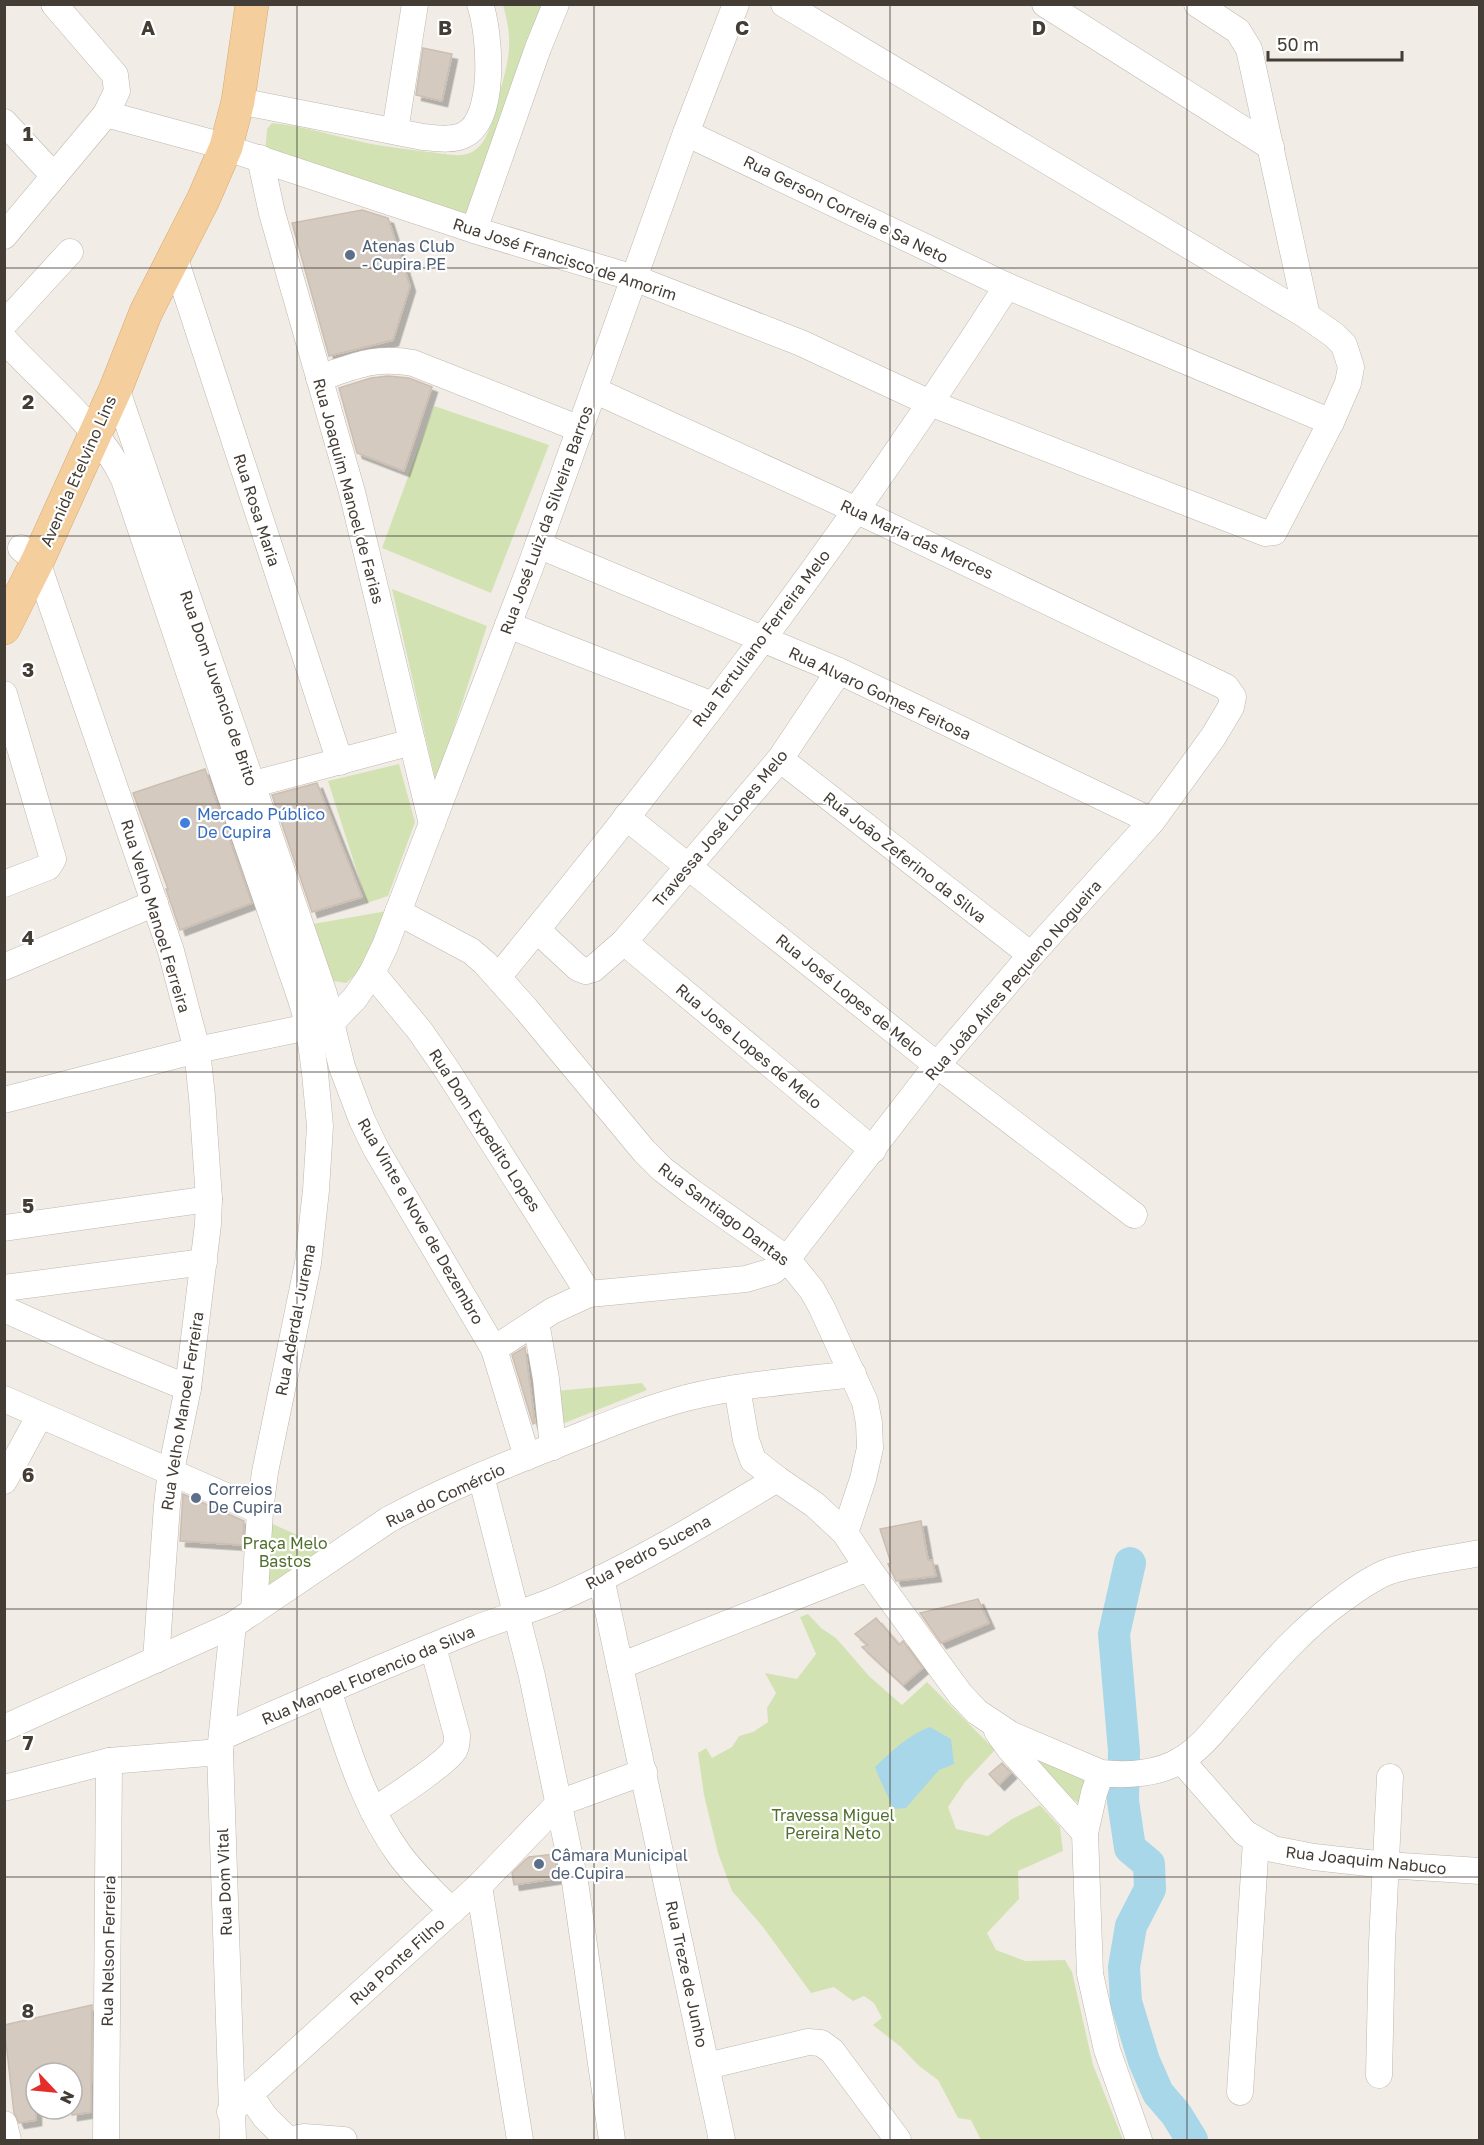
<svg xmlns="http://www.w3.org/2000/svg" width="1484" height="2145" font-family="'Golos Text',sans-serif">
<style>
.green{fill:#d3e2b3}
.water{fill:#a8d7e9}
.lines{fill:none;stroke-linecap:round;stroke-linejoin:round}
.river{stroke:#a8d7e9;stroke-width:32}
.building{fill:#d5cac0;stroke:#ccbeb1;stroke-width:1.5;filter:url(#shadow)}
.minor-casing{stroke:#bfb6ad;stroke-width:27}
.major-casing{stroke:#d8aa6e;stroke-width:34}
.minor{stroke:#fff;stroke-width:26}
.major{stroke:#f4cf9d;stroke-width:33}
.grid{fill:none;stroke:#443d36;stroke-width:1.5;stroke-opacity:0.55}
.service-dot{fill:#5c6f8a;stroke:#fff;stroke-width:2}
.shop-dot{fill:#3f7fe0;stroke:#fff;stroke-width:2}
.labels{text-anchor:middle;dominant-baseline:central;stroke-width:4.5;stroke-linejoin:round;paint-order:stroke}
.street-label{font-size:16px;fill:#443d36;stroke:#fff}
.service-label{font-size:16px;fill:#4e5e75;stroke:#fff;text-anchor:start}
.shop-label{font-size:16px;fill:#366cbe;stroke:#fff;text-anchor:start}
.park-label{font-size:16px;fill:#506f2f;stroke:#fff}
.grid-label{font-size:20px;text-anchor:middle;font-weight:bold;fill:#443d36;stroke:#fff;stroke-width:4.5;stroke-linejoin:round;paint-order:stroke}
</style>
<defs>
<filter id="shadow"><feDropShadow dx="5.5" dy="5.5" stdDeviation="0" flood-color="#0004"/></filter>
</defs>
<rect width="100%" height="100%" fill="#f1ede6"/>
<g class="green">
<path d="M503,5H550L471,218L265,154L267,129L272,123C303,126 331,135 362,142C384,147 407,149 429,152C441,153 458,158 470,153C489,145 493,116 498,98C509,61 514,42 503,5Z"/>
<polygon points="434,406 549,445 491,593 382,548"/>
<polygon points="392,589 487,626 436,783"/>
<polygon points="399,764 415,822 388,896 367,903 328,781"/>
<polygon points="387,911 362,969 346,983 333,981 322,963 313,924"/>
<polygon points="642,1383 647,1390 562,1424 556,1391"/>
<polygon points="266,1521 324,1547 325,1550 272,1584 266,1585"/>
<polygon points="808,1614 821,1628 836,1638 869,1676 902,1705 927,1682 995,1750 965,1782 948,1807 956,1829 988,1836 1012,1819 1040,1805 1060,1827 1063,1851 1018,1871 1019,1899 987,1933 996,1950 1025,1961 1065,1960 1072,1972 1093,2065 1123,2140 981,2140 971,2120 958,2118 938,2080 919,2066 901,2047 873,2025 882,2018 874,2003 864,1996 853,2001 834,1987 811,1993 763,1927 732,1891 718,1853 704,1795 698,1753 706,1748 712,1758 732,1747 739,1736 753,1732 768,1722 767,1708 776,1693 765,1673 797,1679 816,1654 800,1617"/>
<polygon points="1046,1757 1089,1783 1082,1805 1059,1791 1035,1764"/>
</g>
<path class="water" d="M930,1727L951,1739L954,1764L939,1770L906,1808L893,1809C888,1794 880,1782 875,1767C892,1751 908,1735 930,1727Z"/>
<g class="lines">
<polyline class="river" points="1130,1563 1114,1634 1124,1751 1123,1801 1130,1848 1149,1864 1150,1889 1131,1926 1124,1967 1126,2002 1144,2061 1158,2093 1176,2114 1192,2140"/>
</g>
<g class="building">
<polygon points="423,48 452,54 442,101 416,95"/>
<polygon points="362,210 388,218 410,286 393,340 329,356 292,223"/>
<polygon points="388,376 409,378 432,387 404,471 357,453 339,388 371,378"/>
<polygon points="205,769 252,903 180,930 166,889 168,889 133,793"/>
<polygon points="317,783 362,897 312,912 272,795"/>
<polygon points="525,1347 535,1423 533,1424 512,1355"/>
<polygon points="183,1494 244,1521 243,1545 180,1541"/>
<polygon points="921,1521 928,1560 932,1560 936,1576 896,1581 888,1564 891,1563 880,1529"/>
<polygon points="978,1599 989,1623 941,1643 920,1613"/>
<polygon points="876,1618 899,1645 903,1641 923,1668 903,1685 862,1647 868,1645 855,1634"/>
<polygon points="1002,1763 1011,1773 999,1785 989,1774"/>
<polygon points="554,1854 559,1878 514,1885 512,1873 525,1860 529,1857"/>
<polygon points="92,2005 91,2112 72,2115 72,2073 36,2073 36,2120 19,2123 14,2113 4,2025"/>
</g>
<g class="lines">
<defs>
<g id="minor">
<polyline points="1045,4 1271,147"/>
<polyline points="1197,4 1238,31 1249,49 1307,316"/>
<path d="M238,101L423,137C436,138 451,141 464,135C497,119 490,33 480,4"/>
<polyline points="106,114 209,142 474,230 634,278 801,343 930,403 1265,533 1274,532 1331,422 1348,383 1351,367 1344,345 1334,335 1307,316 784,4"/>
<polyline points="4,122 54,176"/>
<polyline points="395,131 415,4"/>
<polyline points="686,133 1007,286 1331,422"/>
<polyline points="260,158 272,213 352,492 432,824"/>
<polyline points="474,230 538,48 556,4"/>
<polyline points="4,236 106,114 117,91 115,75 54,4"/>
<polyline points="175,259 340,762"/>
<polyline points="4,324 70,252"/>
<path d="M4,339C45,385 97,423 124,479L229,791L302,1002L309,1028L315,1073L320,1126L316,1190L308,1263L265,1472L260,1511L254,1611"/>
<path d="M319,378C355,366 375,356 413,363L580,429"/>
<polyline points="116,388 324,994 342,1067 362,1120 376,1149 494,1349 527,1457"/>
<polyline points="538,545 839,671 1152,821"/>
<polyline points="21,548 37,562 171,951 197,1050 202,1097 209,1199 208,1224 188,1388 171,1471 167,1505 156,1660"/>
<polyline points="508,625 713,705"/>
<polyline points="4,694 53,859 48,867 4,884"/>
<polyline points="780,759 1031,955"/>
<polyline points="235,789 412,742"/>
<polyline points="626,817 937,1065 1134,1215"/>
<polyline points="398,912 471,951 485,963 526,1009 644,1151 662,1169 693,1193 787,1259 812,1290 822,1308 865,1402 869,1423 870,1448 863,1479 845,1533"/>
<polyline points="537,930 578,968 586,971 593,969 624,942 780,759 839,671"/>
<polyline points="624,942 873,1150"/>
<polyline points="4,967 155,903"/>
<polyline points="372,973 420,1031 447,1070 589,1294"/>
<path d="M498,977C680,756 853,527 1007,286"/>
<polyline points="4,1100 197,1050 332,1022 355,998 372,973 385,946 531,565 686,133 736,4"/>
<polyline points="4,1228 209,1199"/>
<polyline points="4,1288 204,1262"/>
<polyline points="4,1309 98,1351 188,1388"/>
<polyline points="536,1322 546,1379 553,1447"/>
<polyline points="494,1349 552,1311 589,1294 746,1279 773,1271 787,1259 937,1065 1031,955 1152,821 1213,737 1231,707 1233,697 1226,687 856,510 594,390"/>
<path d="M737,1388L746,1440L753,1460L777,1479L815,1505L845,1533L868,1568L960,1694L977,1712L1010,1734L1101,1773C1126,1776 1159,1774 1181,1760C1203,1747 1219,1724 1236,1705C1268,1668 1302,1628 1343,1599C1357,1589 1373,1577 1390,1571C1418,1562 1450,1559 1480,1553"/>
<polyline points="4,1399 260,1511"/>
<polyline points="481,1476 532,1676 575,1882 612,2140"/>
<polyline points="4,1481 40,1415"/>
<polyline points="601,1578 722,2140"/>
<polyline points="620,1666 868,1568"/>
<path d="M328,1690C347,1747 363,1804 399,1854C414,1875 434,1893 452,1911"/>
<path d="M4,1728L233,1625L388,1520C441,1491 498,1468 554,1446C598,1429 641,1410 686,1398C740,1384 797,1381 853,1374"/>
<polyline points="997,1731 1009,1748 1085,1833"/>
<path d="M222,1737C305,1700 388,1664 472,1630C502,1618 533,1610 562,1597C636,1564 707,1521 777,1479"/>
<polyline points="1181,1760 1245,1833 1273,1849 1314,1857 1386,1865 1480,1871"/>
<polyline points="1101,1773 1094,1793 1085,1833 1090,1974 1107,2050 1139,2140"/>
<polyline points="4,1788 109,1761 220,1752"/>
<path d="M373,1811C391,1799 445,1765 455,1749C457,1744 457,1740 457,1735L433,1647"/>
<polyline points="479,1886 520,2140"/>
<polyline points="707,2066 808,2042 821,2043 832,2051 898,2140"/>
<polyline points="1379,2075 1382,1943 1390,1777"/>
<polyline points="1240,2092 1256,1841"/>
<polyline points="249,2094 265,2117 287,2139"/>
<polyline points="230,2112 479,1886 559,1803 644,1772"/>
<polyline points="4,2124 8,2140"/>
<polyline points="106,2140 109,1761"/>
<polyline points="233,2140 220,1752 233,1625"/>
<polyline points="285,2140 304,2137 344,2140"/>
</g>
<polyline id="major" points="4,628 37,562 116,388 146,312 203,200 226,147 238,101 252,4"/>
</defs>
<use href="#minor" class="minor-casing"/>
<use href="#major" class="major-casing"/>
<use href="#minor" class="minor"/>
<use href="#major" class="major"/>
</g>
<path class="grid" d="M297,4V2140M594,4V2140M890,4V2140M1187,4V2140M4,268H1480M4,536H1480M4,804H1480M4,1072H1480M4,1341H1480M4,1609H1480M4,1877H1480"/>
<g class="service-dot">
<circle cx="350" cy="255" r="6"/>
<circle cx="196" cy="1498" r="6"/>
<circle cx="539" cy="1864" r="6"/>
</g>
<circle class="shop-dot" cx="185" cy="823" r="6"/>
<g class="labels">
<g class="street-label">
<text transform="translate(846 209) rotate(26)">Rua Gerson Correia e Sa Neto</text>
<text transform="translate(565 259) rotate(18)">Rua José Francisco de Amorim</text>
<text transform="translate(78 471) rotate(-66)">Avenida Etelvino Lins</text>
<text transform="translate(349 491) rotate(75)">Rua Joaquim Manoel de Farias</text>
<text transform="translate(257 510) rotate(72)">Rua Rosa Maria</text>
<text transform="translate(546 520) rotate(-70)">Rua José Luiz da Silveira Barros</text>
<text transform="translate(917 539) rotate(25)">Rua Maria das Merces</text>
<text transform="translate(761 638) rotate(-53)">Rua Tertuliano Ferreira Melo</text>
<text transform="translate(219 688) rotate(71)">Rua Dom Juvencio de Brito</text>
<text transform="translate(880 693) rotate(25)">Rua Alvaro Gomes Feitosa</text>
<text transform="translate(720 828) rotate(-50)">Travessa José Lopes Melo</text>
<text transform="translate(905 857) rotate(38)">Rua João Zeferino da Silva</text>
<text transform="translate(156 916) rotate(73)">Rua Velho Manoel Ferreira</text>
<text transform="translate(1013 980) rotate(-49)">Rua João Aires Pequeno Nogueira</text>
<text transform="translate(850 995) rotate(39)">Rua José Lopes de Melo</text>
<text transform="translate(749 1046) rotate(40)">Rua Jose Lopes de Melo</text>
<text transform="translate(485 1130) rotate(57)">Rua Dom Expedito Lopes</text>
<text transform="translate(724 1214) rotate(37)">Rua Santiago Dantas</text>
<text transform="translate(421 1221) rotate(60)">Rua Vinte e Nove de Dezembro</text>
<text transform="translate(295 1320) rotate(-79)">Rua Aderdal Jurema</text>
<text transform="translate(182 1411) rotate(-81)">Rua Velho Manoel Ferreira</text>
<text transform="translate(445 1495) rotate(-25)">Rua do Comércio</text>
<text transform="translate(648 1552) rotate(-28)">Rua Pedro Sucena</text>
<text transform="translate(368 1675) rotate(-23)">Rua Manoel Florencio da Silva</text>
<text transform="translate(1366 1860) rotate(6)">Rua Joaquim Nabuco</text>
<text transform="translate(224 1882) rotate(-92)">Rua Dom Vital</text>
<text transform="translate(108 1951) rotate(-89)">Rua Nelson Ferreira</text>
<text transform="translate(397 1961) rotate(-42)">Rua Ponte Filho</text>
<text transform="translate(687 1974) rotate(78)">Rua Treze de Junho</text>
</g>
<g class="service-label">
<text x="362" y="246">Atenas Club<tspan x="362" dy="18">- Cupira PE</tspan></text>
<text x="208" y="1489">Correios<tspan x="208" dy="18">De Cupira</tspan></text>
<text x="551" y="1855">Câmara Municipal<tspan x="551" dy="18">de Cupira</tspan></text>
</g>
<g class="shop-label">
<text x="197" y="814">Mercado Público<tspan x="197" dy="18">De Cupira</tspan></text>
</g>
<g class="park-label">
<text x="285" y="1543">Praça Melo<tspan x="285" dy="18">Bastos</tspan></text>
<text x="833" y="1815">Travessa Miguel<tspan x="833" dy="18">Pereira Neto</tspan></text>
</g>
</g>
<g class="grid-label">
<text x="148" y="35">A</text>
<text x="445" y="35">B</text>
<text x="742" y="35">C</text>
<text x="1039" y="35">D</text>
<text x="28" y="141">1</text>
<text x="28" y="409">2</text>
<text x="28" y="677">3</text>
<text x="28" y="945">4</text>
<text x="28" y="1213">5</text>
<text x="28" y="1482">6</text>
<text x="28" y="1750">7</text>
<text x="28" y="2018">8</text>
</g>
<rect width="1484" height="2145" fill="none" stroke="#443d36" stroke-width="12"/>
<g transform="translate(54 2091) rotate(116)"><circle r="28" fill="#ffffff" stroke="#b4b1af" stroke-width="1.5"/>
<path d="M0-4.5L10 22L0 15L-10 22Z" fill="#e52d2a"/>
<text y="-9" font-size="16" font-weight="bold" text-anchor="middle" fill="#443d36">N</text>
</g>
<path d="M1268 51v9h134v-9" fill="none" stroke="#443d36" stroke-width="3"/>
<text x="1277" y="51" font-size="18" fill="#443d36" stroke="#ffffff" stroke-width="4.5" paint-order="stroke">50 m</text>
</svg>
